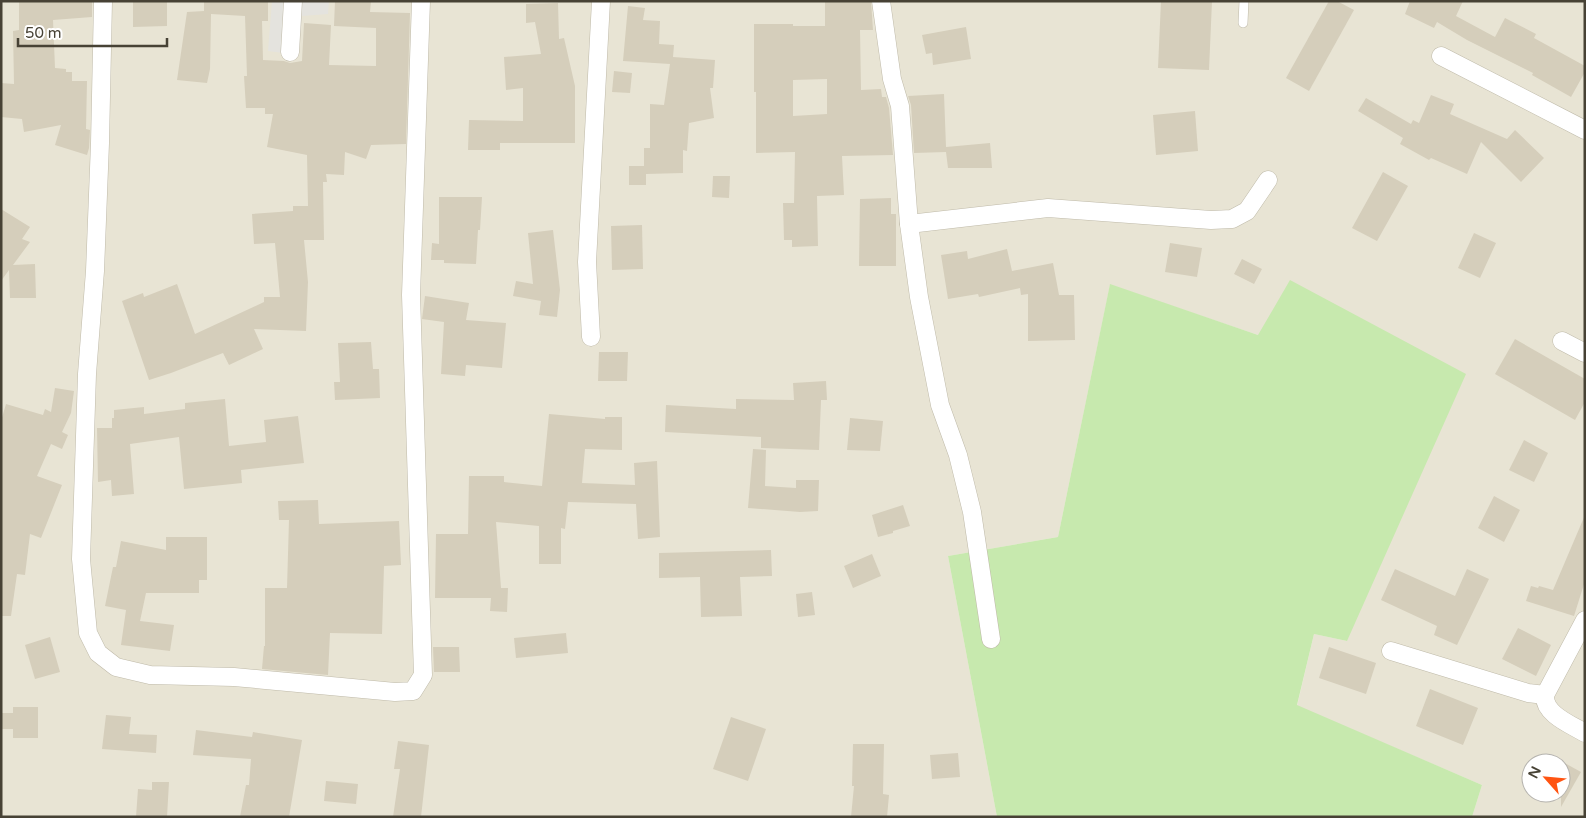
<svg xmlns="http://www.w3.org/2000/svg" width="1586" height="818" font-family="'Varela Round',sans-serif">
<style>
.residential{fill:#e8e4d4;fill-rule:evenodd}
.green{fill:#c7e9ae}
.parking{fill:#e4e3de}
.building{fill:#d5cebb;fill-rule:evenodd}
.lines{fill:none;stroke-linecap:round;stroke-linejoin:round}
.lane-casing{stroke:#bfbaa9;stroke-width:10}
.street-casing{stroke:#bfbaa9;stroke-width:19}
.lane{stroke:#fff;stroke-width:9}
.street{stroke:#fff;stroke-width:18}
</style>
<rect width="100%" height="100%" fill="#f4f1e6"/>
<path class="residential" d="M1,1H1585V817H1472L1482,785L1297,706L1314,634L1347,641L1258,335L1110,285L1058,537L948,556L997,817H1ZM1531,763H1561V793H1531Z"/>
<polygon class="green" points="1290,280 1466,374 1347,641 1314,634 1297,705 1482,785 1472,817 997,817 948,556 1058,537 1110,284 1258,335"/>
<polygon class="parking" points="272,1 329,1 328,14 302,16 298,55 268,51"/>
<g class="building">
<polygon points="19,1 92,1 92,17 53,20 55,68 66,69 66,72 72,72 72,81 87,81 86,129 90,130 89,148 87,155 55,145 61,125 24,132 22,119 1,117 1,83 14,84 13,31 19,30"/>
<polygon points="133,1 167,1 167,26 133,27"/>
<polygon points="204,1 268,1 268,21 262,21 263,60 284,61 290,63 302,61 304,23 331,25 329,65 376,66 376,28 334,26 335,1 371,1 370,12 410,13 406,144 371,145 366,159 345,152 344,175 326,174 327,182 323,182 324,240 304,240 308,282 306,331 254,329 263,349 229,365 223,353 171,373 149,380 122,301 143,293 144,297 177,284 195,334 264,302 264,297 280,297 275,243 254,244 252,214 293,211 293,206 308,206 307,155 267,147 273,114 265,114 265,108 246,108 244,76 247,76 245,16 211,14 210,69 207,83 177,80 187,12 204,11"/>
<path d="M825,1H871L873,30H860L861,90L881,89L882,97H886L889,108L893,155L842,156L844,195L817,196L818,246L792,247V240H784L783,203H794L795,152L756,153V92H754V24H793V26H825ZM827,79V114L793,116V80Z"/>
<polygon points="1161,1 1212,1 1209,70 1158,68"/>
<polygon points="1329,1 1337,1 1354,10 1309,91 1286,78"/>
<polygon points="1410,1 1463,1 1456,16 1495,37 1505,18 1536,34 1534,38 1585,66 1585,72 1571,97 1532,75 1533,73 1467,40 1437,22 1434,28 1405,14"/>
<polygon points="558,3 559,39 564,38 575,86 575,143 500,143 500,150 468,150 469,120 523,121 523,88 506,90 504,57 541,54 535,22 526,23 526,4"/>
<polygon points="628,6 645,8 643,20 660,21 659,44 674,45 673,57 715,60 713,88 710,88 714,118 689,123 687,151 683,150 683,173 646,174 646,185 629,185 629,166 644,166 644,148 650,148 650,104 664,105 670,64 623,61"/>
<polygon points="966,27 971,59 933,65 932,53 926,54 922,35"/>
<polygon points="614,71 632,73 630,93 612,92"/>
<polygon points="944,94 946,147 990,143 992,168 948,168 946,152 914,153 911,105 908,96"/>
<polygon points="1431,95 1454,104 1450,114 1507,139 1515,130 1544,158 1521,182 1481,142 1467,174 1431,158 1429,160 1400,144 1403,138 1358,111 1366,98 1411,124 1413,120 1419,123"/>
<polygon points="1195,111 1198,151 1156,155 1153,115"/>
<polygon points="1383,172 1408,186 1377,241 1352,228"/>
<polygon points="713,176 730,176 729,198 712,197"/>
<polygon points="439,197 482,197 480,230 478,230 476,264 444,263 444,260 431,260 432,243 439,244"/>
<polygon points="891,198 891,214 896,214 896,266 859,266 860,199"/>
<polygon points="1,209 30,227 22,239 30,242 13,265 35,264 36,298 10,298 9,270 1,281"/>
<polygon points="642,225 643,269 612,270 611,226"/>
<polygon points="553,230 560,290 557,317 539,315 541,301 513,296 516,281 533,284 528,233"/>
<polygon points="1474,233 1496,243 1480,278 1458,268"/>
<polygon points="1170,243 1202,248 1197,277 1165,272"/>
<polygon points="1007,249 1012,271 1053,263 1059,295 1074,295 1075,340 1028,341 1028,294 1021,295 1020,288 979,297 978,294 948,299 941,255 967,251 968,259"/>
<polygon points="1242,259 1262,269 1254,284 1234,274"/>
<polygon points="425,296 469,303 466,320 506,323 502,368 466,365 465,376 441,374 444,322 422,319"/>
<polygon points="1515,339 1585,379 1585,402 1575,420 1495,374"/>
<polygon points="371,342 373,369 379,369 380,398 335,400 334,382 340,382 338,343"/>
<polygon points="599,352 628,352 627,381 598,381"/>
<polygon points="826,381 827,400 821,400 819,450 761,448 761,437 665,432 666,405 736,409 736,399 794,400 793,383"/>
<polygon points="55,388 74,391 71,413 62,432 68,435 62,449 51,444 37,476 62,485 41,538 30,534 25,575 17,574 11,616 1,616 1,421 6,404 43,415 45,409 51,412"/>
<polygon points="225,399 229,446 266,442 264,420 298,416 304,463 241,470 242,483 184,489 179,437 130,444 134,494 112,496 111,480 98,482 97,428 112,428 112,418 114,418 114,410 144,407 144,414 185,409 185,403"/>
<polygon points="549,414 605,419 605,417 622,417 622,450 585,449 582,483 635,485 634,463 657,461 660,537 638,539 636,504 568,502 565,529 561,528 561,564 539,564 539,526 496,522 501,588 508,588 507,612 490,611 491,598 435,598 436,534 468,534 469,476 504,476 504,482 542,486"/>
<polygon points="850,418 883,421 880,451 847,450"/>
<polygon points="1524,440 1548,453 1534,482 1509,470"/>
<polygon points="753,449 766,450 765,486 796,488 796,480 819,480 818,511 800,512 748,508"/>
<polygon points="1494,496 1520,510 1504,542 1478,528"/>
<polygon points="318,500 319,524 399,521 401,565 384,566 382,634 330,633 328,675 262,669 264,646 265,646 265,588 287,588 289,520 279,520 278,501"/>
<polygon points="903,505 910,526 893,531 893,533 878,537 872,515"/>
<polygon points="1585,515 1585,581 1574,616 1526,601 1531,586 1538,588 1539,586 1553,590"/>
<polygon points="166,537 207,537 207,580 199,580 199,593 146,593 140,621 174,625 170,651 121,645 126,610 105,606 113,567 116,567 121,541 166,550"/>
<polygon points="771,550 772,576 740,577 742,616 701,617 700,577 659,578 659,553"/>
<polygon points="872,554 881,576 853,588 844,566"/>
<polygon points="1395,569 1455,596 1467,569 1489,579 1457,645 1434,635 1437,626 1381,600"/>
<polygon points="812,592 815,615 798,617 796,594"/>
<polygon points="1518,628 1551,645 1536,676 1502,659"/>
<polygon points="566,633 568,653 516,658 514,638"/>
<polygon points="50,637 60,672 35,679 25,645"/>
<polygon points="433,647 459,647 460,672 434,672"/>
<polygon points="1329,647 1376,663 1366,694 1319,678"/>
<polygon points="1430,689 1478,708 1463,745 1416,726"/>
<polygon points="13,707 38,707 38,738 13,738 13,729 1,729 1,713 13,713"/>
<polygon points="106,715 131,717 129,734 157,735 156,753 102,749"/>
<polygon points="731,717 766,729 748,781 713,769"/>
<polygon points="196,730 252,737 253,732 302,740 289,817 240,817 246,785 249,785 251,759 193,755"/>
<polygon points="398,741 429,745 421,817 393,817 400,769 394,769"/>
<polygon points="853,744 884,744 883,794 889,795 887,817 851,817 854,786 852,786"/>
<polygon points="958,753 960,777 932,779 930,755"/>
<polygon points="1561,761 1581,772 1561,807"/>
<polygon points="326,781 358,784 356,804 324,801"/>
<polygon points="152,782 169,782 167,817 136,817 138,789 152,790"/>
</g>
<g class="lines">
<defs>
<polyline id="lane" points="1243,23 1244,1"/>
<g id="street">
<polyline points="103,1 100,143 95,271 87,374 81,559 88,633 98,653 116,667 150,675 234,677 395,692 413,691 423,675 411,295 421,1"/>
<polyline points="881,1 892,79 900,106 909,224 919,297 940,405 958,455 972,512 991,639"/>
<polyline points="290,52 293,1"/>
<polyline points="1441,56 1585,130"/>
<polyline points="909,224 1048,208 1211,220 1232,219 1247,211 1268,180"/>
<polyline points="591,337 587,262 601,1"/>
<polyline points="1562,341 1585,353"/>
<path d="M1585,620L1545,695C1543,714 1572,725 1585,733"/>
<polyline points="1391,651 1528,693 1545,695"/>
</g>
</defs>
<use href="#lane" class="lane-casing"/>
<use href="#street" class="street-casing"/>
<use href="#lane" class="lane"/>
<use href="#street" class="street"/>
</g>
<rect width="1586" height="818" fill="none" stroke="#474235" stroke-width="5"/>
<g transform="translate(1546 778) rotate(297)"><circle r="24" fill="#ffffff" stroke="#b5b3ae"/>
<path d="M0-4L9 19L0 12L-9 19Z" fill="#ff5412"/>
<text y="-8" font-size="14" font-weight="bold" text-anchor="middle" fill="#474235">N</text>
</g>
<path d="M18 38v8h149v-8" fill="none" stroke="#474235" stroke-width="2.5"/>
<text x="25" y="38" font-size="15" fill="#474235" stroke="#ffffff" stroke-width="4" paint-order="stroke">50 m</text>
</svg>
